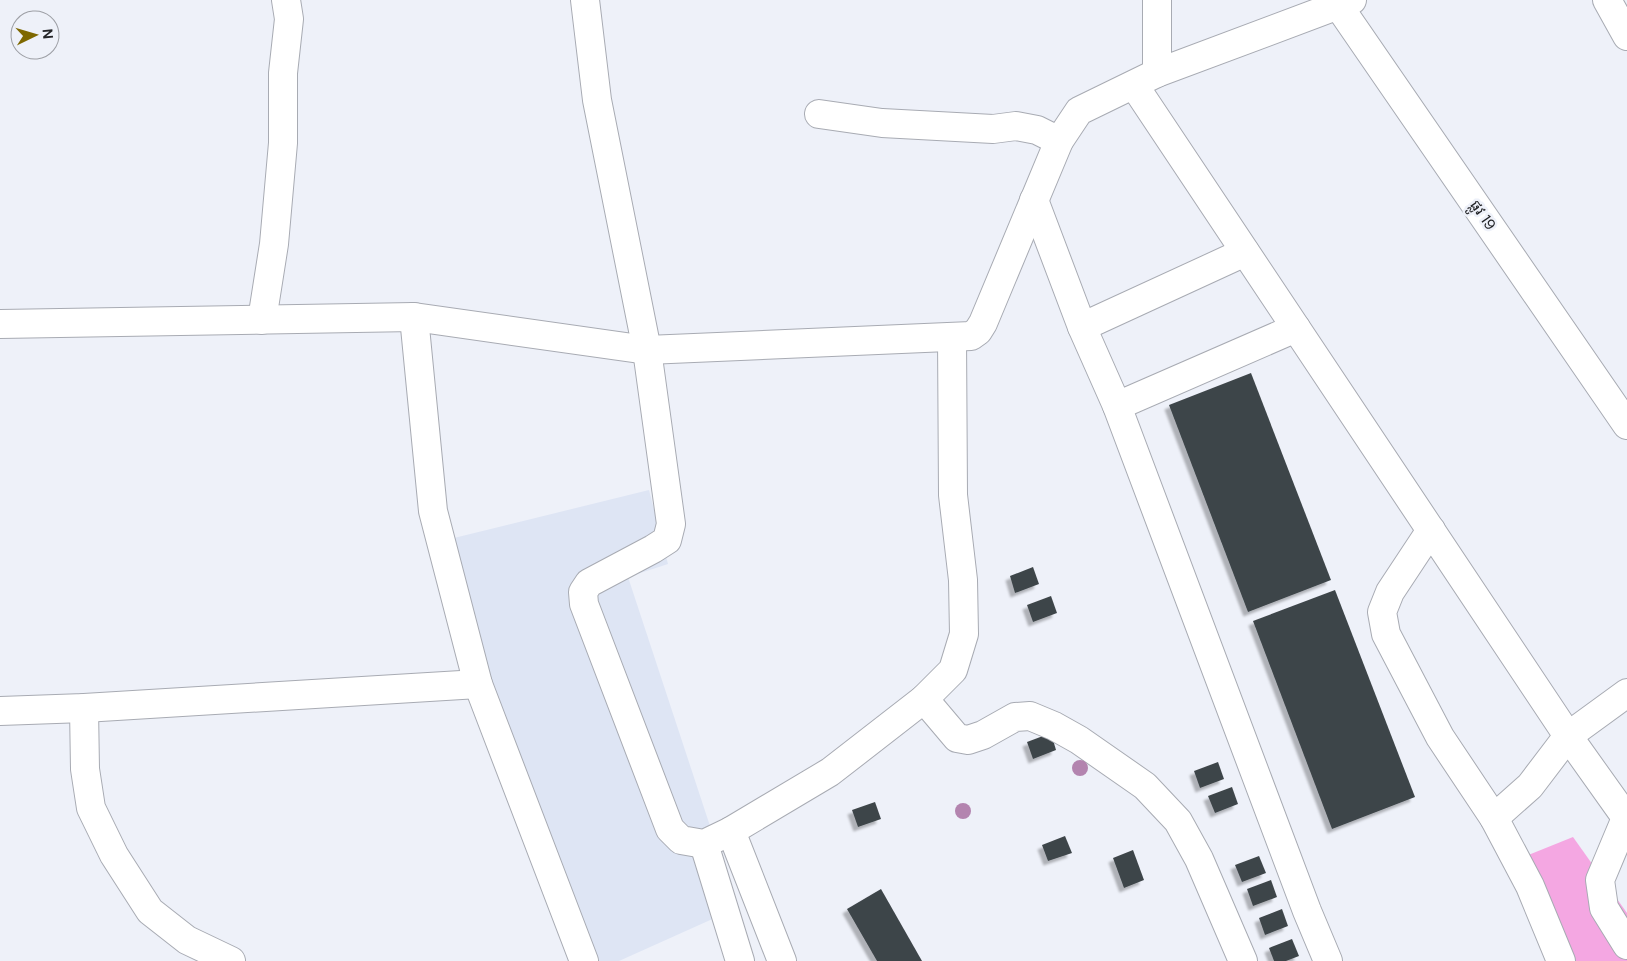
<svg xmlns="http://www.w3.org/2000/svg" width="1627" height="961" font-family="'DM Sans','Noto Sans Khmer',sans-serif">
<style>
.built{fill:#dee5f4}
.green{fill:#f4a7e2}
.building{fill:#3e4549;filter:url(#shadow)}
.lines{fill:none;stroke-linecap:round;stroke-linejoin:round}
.minor-casing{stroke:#a8abb3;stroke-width:30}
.minor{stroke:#fff;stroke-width:28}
.tree{fill:#b384af}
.labels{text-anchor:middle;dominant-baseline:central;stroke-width:5;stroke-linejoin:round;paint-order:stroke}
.street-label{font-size:15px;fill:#232427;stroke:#eef1f9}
</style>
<defs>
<filter id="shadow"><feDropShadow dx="-4.5" dy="4.5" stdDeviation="1" flood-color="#0004"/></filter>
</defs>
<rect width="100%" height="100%" fill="#eef1f9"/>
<polygon class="built" points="649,490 668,564 628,577 737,908 619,961 599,961 488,688 454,538"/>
<polygon class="green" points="1573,837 1627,913 1627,961 1560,961 1516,860"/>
<g class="building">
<polygon points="1251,373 1331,580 1248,612 1169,405"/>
<polygon points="1033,567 1039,584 1015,593 1010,576"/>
<polygon points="1335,590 1415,797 1332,829 1253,621"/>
<polygon points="1051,596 1057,613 1033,622 1027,605"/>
<polygon points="1051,733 1056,750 1033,759 1027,742"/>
<polygon points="1218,762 1224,779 1200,788 1194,771"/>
<polygon points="1232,787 1238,804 1215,813 1208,796"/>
<polygon points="875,802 881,819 858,827 852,810"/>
<polygon points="1065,836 1072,853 1048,861 1042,845"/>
<polygon points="1133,850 1144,880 1124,888 1113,858"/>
<polygon points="1259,856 1266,873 1242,882 1235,865"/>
<polygon points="1271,880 1277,897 1253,906 1247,889"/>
<polygon points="881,889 922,961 877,961 847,909"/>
<polygon points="1282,909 1288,926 1265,935 1259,918"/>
<polygon points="1292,939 1299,956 1286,961 1274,961 1269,948"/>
</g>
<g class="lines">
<defs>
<g id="minor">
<polyline points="585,0 597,100 647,350 671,524 667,540 653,549 589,583 583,592 584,604 670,829 681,840 704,844 731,831 830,772 924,699 953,670 964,634 963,580 953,495 952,337"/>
<polyline points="1157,0 1157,73"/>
<polyline points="1607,0 1627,36"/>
<polyline points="1338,5 1627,425"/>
<polyline points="1134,85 1568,736 1627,819"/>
<polyline points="819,114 882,123 993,129 1016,126 1037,130 1059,141"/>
<polyline points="1034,200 1082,327 1117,406 1307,911 1328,961"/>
<polyline points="414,317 433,511 478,684 584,961"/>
<polyline points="262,320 274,244 283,143 283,73 289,19 286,0"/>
<polyline points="0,324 414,317 647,350 971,336 978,331 983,323 1059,141 1079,111 1157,73 1352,0"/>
<polyline points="1082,327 1245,252"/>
<polyline points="1117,406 1296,328"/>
<polyline points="1431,530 1390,592 1382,612 1386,634 1440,737 1494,818 1530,886 1561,961"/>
<polyline points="924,699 957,738 968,740 983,735 1015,717 1030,716 1054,726 1079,740 1145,786 1178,821 1199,859 1243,961"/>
<polyline points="84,708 85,769 91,808 114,855 150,911 187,940 231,961"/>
<polyline points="0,711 84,708 478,684"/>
<polyline points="1494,818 1530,786 1568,736 1627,693"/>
<polyline points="1626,818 1600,880 1604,908 1627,945"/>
<polyline points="731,831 782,961"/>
<polyline points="704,844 740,961"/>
</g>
</defs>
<use href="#minor" class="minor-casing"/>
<use href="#minor" class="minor"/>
</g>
<g class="tree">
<circle cx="1080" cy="768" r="8"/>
<circle cx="963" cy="811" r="8"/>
</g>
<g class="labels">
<g class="street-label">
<text transform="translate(1483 215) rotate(55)">ផ្លូវ 19</text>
</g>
</g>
<g transform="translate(35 35) rotate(85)"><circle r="24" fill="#eef1f9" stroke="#9d9fa5"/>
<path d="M0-4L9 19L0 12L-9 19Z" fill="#7e6800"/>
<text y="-8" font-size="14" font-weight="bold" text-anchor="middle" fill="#232427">N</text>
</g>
</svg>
